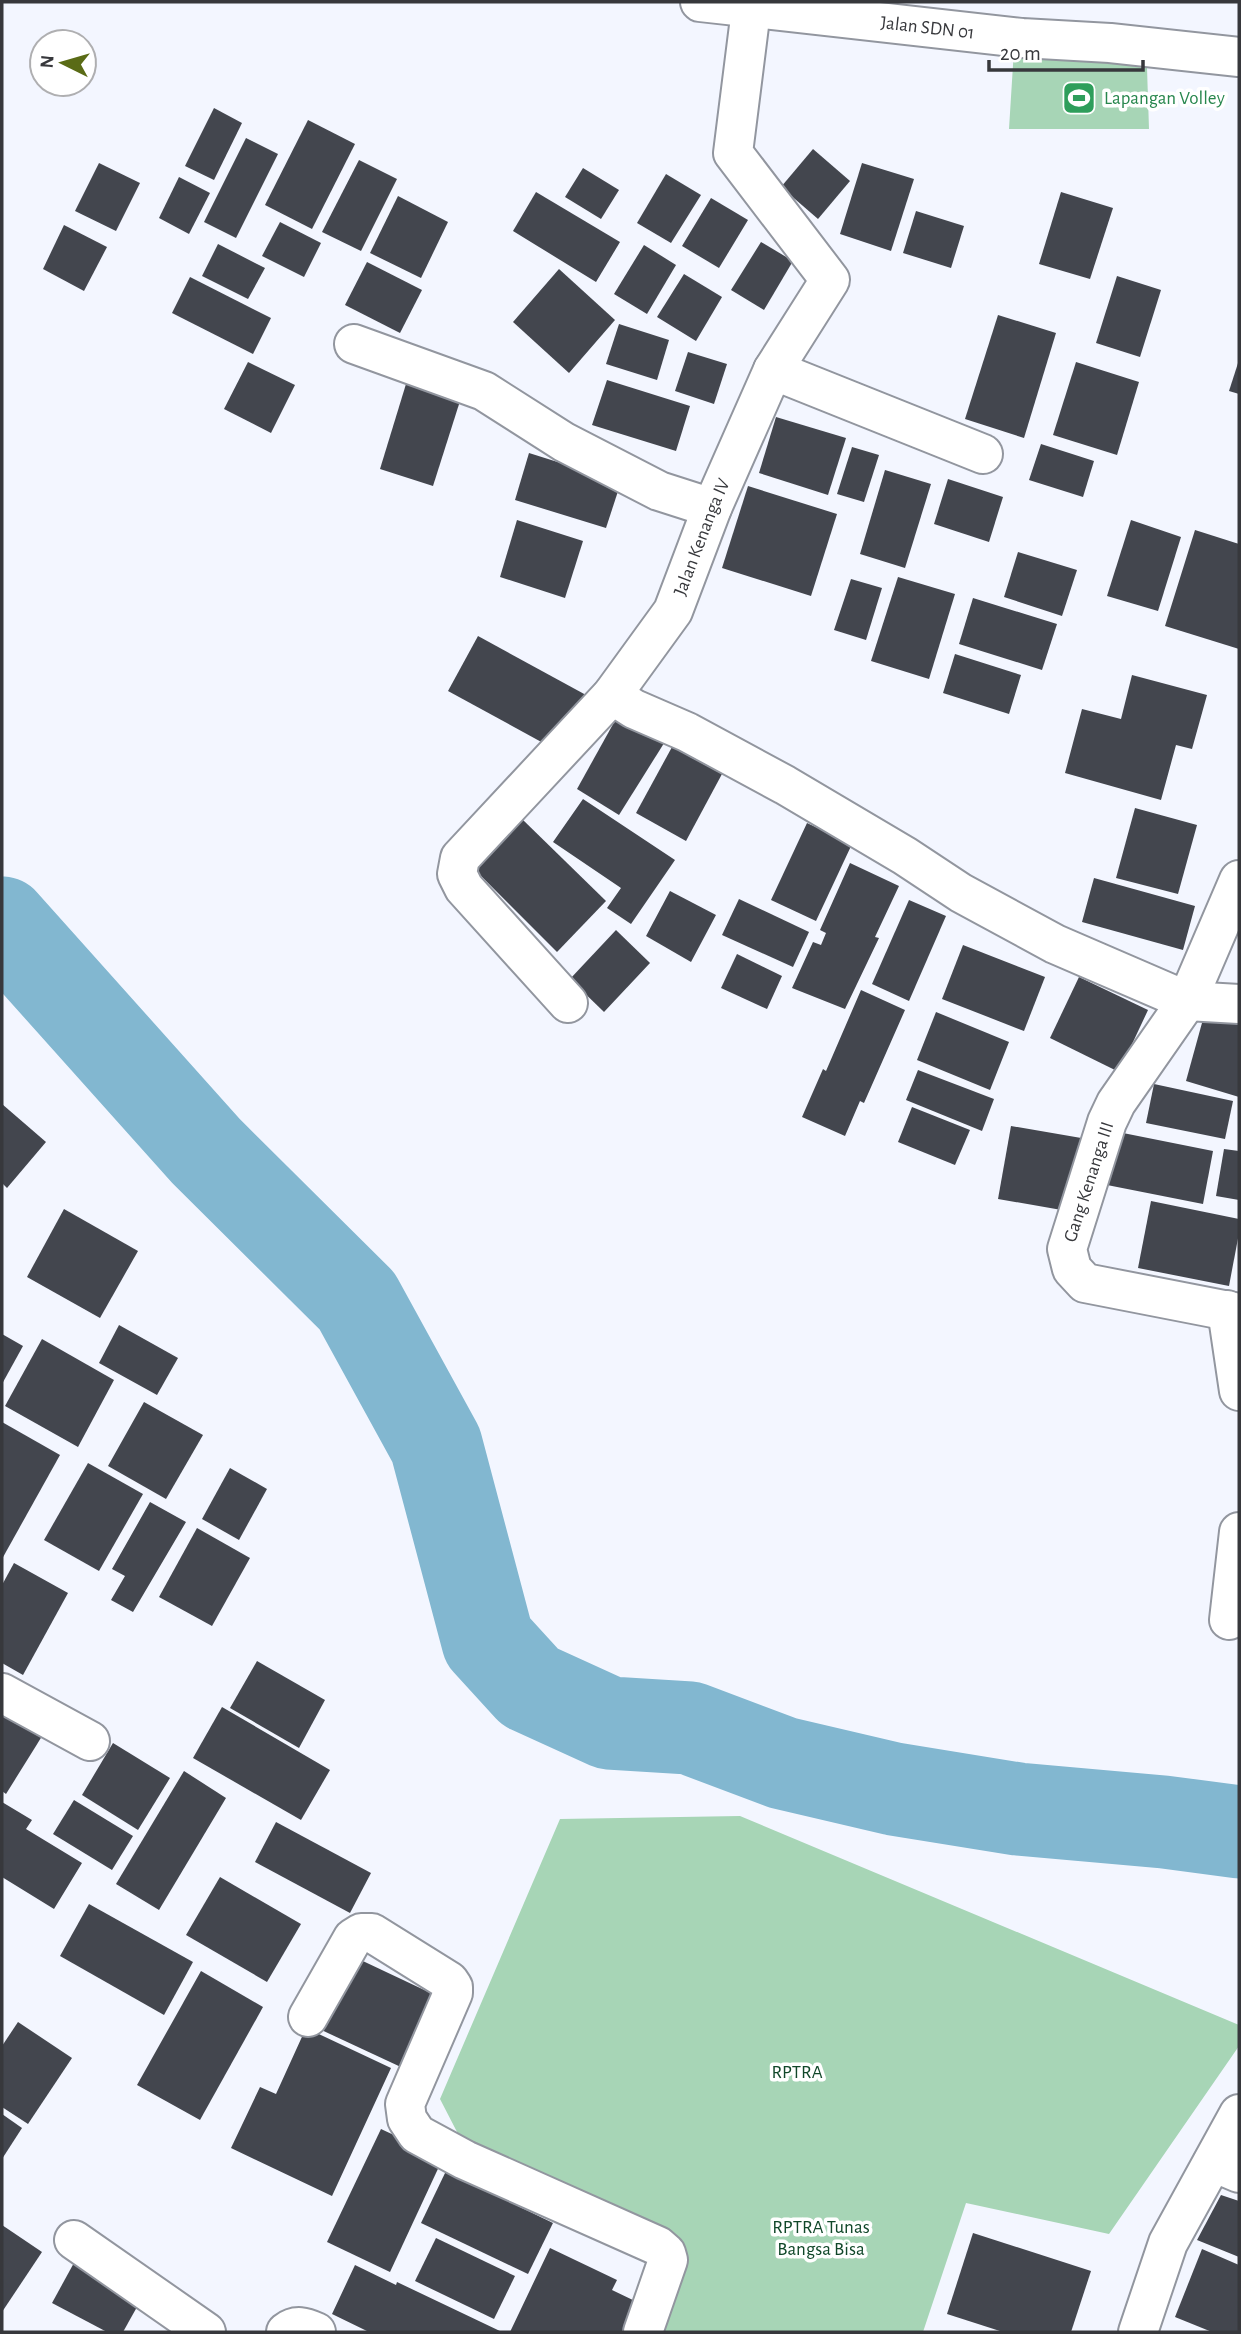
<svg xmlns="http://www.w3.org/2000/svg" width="1241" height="2334" font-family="'Alegreya Sans',sans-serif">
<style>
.green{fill:#a7d5b6}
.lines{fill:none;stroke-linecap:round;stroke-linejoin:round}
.river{stroke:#82b7d0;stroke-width:93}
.building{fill:#43464e}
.minor-casing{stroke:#92969f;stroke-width:42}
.tertiary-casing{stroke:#92969f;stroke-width:42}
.minor{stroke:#fff;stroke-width:38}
.tertiary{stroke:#fff;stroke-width:38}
.labels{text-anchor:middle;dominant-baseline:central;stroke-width:7;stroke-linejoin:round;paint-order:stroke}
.street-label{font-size:19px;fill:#37383c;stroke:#fff}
.leisure-label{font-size:19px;fill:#27864d;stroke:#fff;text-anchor:start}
.park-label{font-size:19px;fill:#104729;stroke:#fff}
</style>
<rect width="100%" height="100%" fill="#f3f6ff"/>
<g class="green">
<polygon points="1014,49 1147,68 1149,129 1009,129"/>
<polygon points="740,1816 1239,2025 1239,2046 1109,2234 966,2203 923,2332 647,2332 675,2248 471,2159 440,2099 560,1819"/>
</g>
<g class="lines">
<polyline class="river" points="2,923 206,1151 357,1301 436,1445 488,1641 530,1687 609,1723 690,1728 783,1763 894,1789 1018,1809 1164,1822 1239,1832"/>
</g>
<g class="building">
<polygon points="214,108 242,123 214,180 185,166"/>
<polygon points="308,120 355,144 312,229 265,205"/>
<polygon points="246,138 278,154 236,238 204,222"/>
<polygon points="813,149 850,181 818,219 781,187"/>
<polygon points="359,160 397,179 361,251 322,232"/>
<polygon points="99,163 140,183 116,231 75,211"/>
<polygon points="862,163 914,179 891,251 840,234"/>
<polygon points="583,168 619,190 601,219 565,197"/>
<polygon points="666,174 701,195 671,243 637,223"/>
<polygon points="179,177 210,193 189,234 159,218"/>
<polygon points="536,192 620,242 596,282 513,231"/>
<polygon points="1061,192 1113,208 1090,279 1039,264"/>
<polygon points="398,196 448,222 421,278 370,253"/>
<polygon points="711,198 748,220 719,268 682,246"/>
<polygon points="916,211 964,226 951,268 903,253"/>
<polygon points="280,222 321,243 304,277 262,256"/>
<polygon points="64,225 107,247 84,291 43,269"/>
<polygon points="761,242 793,261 764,310 731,290"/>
<polygon points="218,244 265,268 248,299 202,276"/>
<polygon points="644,245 676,265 647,314 614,294"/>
<polygon points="367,262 422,290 400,333 345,305"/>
<polygon points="559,269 615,320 569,373 513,322"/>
<polygon points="684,274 722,297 696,341 657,317"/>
<polygon points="1117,276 1161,290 1140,357 1096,343"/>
<polygon points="190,277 271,318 253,354 172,313"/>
<polygon points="998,315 1056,333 1024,438 965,419"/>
<polygon points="619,324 669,340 657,380 606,364"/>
<polygon points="688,352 727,364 714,404 675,391"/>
<polygon points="1239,360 1239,394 1229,391"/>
<polygon points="248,362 295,385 271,433 224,409"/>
<polygon points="1076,362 1139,382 1117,455 1053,435"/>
<polygon points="607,380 690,406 676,451 592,425"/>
<polygon points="406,384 460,401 433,486 380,469"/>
<polygon points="776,417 846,438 828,495 759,473"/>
<polygon points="1041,444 1094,461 1083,497 1029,480"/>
<polygon points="852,447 879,455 864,502 837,494"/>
<polygon points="529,453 621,482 606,528 515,500"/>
<polygon points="885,470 931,484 905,568 860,554"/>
<polygon points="948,479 1003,497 989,542 934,524"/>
<polygon points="748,486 837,514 811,596 722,568"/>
<polygon points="517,520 583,541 565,598 500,577"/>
<polygon points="1131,520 1181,537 1158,611 1107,596"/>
<polygon points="1195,530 1239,544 1239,649 1165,626"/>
<polygon points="1018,552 1077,570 1062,616 1004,597"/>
<polygon points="898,577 955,594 929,679 871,661"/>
<polygon points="851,579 882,588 866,640 834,630"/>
<polygon points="973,598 1057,624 1042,670 959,644"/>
<polygon points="478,636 586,695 556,750 448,691"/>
<polygon points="955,654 1021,675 1009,714 943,693"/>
<polygon points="1132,675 1207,695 1192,749 1176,745 1161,800 1065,773 1082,709 1121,719"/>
<polygon points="617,717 666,740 619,815 577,789"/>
<polygon points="672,747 722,774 686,841 636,813"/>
<polygon points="583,799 675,860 631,924 607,908 621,888 553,842"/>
<polygon points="1135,808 1197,825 1178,894 1116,878"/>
<polygon points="521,818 606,901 557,952 473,868"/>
<polygon points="807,823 852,844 816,921 771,900"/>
<polygon points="850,863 899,886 875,937 879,938 845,1009 792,988 813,942 821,945 826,933 820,930"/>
<polygon points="1094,878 1195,906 1183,950 1082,922"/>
<polygon points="670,891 716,915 691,962 646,936"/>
<polygon points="739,899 809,932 793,967 722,935"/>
<polygon points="909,900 946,916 909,1001 872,984"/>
<polygon points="616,930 650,963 604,1012 570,979"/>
<polygon points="963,945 1045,977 1024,1031 942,999"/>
<polygon points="737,954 782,976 767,1009 721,988"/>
<polygon points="1079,977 1148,1010 1119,1072 1050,1038"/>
<polygon points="861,990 905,1010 864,1103 860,1101 845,1136 802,1117 823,1069 826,1071"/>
<polygon points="936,1012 1009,1042 990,1090 917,1060"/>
<polygon points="1205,1012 1239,1022 1239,1097 1186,1081"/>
<polygon points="918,1070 994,1099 982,1131 906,1100"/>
<polygon points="1154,1084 1233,1101 1225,1139 1146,1123"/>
<polygon points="2,1104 46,1142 7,1188 2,1183"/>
<polygon points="912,1107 970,1130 955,1165 898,1142"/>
<polygon points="1011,1126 1087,1139 1073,1212 998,1199"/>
<polygon points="1113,1131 1213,1151 1203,1204 1102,1184"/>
<polygon points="1224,1149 1239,1151 1239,1200 1216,1196"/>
<polygon points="1151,1201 1239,1219 1239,1233 1229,1286 1138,1268"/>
<polygon points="64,1209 138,1251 100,1318 27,1277"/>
<polygon points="119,1325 178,1358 157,1395 99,1363"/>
<polygon points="2,1334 23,1346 2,1384"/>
<polygon points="42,1339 114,1380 78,1447 5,1406"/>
<polygon points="144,1402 203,1435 166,1499 108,1466"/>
<polygon points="2,1422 60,1455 2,1559"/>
<polygon points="88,1463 143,1494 99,1571 44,1540"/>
<polygon points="230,1468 267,1489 239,1540 202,1519"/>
<polygon points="150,1502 186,1522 133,1612 111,1600 125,1576 112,1569"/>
<polygon points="197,1528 250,1558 212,1626 159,1597"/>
<polygon points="14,1563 68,1593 23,1675 2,1663 2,1585"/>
<polygon points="257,1661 325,1700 299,1748 230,1708"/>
<polygon points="222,1707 330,1770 301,1820 193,1758"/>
<polygon points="2,1711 49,1725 6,1794 2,1791"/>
<polygon points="113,1743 170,1778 138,1830 82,1795"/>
<polygon points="184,1771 226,1798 159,1910 116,1884"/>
<polygon points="74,1800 133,1836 112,1870 53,1834"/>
<polygon points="2,1802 32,1820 26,1829 82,1863 54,1909 2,1877"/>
<polygon points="276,1822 371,1873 350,1913 255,1862"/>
<polygon points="220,1877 301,1924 267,1982 186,1935"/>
<polygon points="89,1904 193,1962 164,2015 60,1956"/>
<polygon points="348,1954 437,1996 403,2068 315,2027"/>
<polygon points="201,1971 263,2007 200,2120 137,2085"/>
<polygon points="18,2022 72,2058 28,2124 2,2107 2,2046"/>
<polygon points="306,2028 391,2068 332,2196 231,2148 260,2087 276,2094"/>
<polygon points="2,2114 22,2128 2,2159"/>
<polygon points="381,2129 443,2158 390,2272 327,2242"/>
<polygon points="446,2171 553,2223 528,2274 421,2223"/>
<polygon points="1221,2195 1239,2201 1239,2257 1197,2240"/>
<polygon points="2,2225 42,2252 2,2312"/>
<polygon points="973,2233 1091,2271 1071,2332 1003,2332 947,2314"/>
<polygon points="436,2238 515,2276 494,2319 415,2281"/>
<polygon points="550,2248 617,2280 612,2290 637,2302 622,2332 510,2332"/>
<polygon points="1202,2249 1239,2265 1239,2332 1212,2332 1175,2317"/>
<polygon points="75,2261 142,2298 123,2332 107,2332 52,2303"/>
<polygon points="355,2265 396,2285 397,2282 502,2332 369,2332 332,2314"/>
</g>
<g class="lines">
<defs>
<g id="minor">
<path id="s1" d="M700,2L1022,38L1110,43L1239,57"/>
<polyline points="354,344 484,391 564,442 659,491 712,508"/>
<polyline points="773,370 983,454"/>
<polyline points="612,695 634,709 687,732 785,785 905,856 961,893 1055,944 1187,1001 1239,1004"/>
<polyline points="1239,880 1187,1001 1116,1103 1107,1122 1067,1249 1072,1269 1085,1283 1239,1313"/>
<path id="s2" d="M568,1003L464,888L457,874L460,858L612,695L673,611L712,508L773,370L830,280L733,153L752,2"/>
<polyline points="1227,1310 1239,1391"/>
<polyline points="1229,1620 1239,1532"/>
<polyline points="2,1693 90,1741"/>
<polyline points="308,2017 353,1938 361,1933 372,1933 449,1981 453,1987 453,1993 405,2104 407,2119 417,2134 465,2160 658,2246 666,2253 668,2260 643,2332"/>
<polyline points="1213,2162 1239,2173"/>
<polyline points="74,2240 206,2332"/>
<path d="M286,2332C296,2324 305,2327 316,2332"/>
</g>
<polyline id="tertiary" points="1138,2332 1168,2243 1239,2114"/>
</defs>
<use href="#minor" class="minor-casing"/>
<use href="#tertiary" class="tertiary-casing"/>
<use href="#minor" class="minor"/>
<use href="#tertiary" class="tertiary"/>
</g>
<defs>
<symbol id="stadium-square" viewBox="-11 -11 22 22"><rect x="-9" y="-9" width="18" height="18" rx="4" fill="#2e9e5b" stroke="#fff"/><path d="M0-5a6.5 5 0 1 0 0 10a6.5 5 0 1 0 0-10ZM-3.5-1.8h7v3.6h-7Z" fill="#fff"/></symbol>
</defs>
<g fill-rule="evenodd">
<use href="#stadium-square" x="1060" y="79" width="38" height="38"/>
</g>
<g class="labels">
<g class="street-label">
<text stroke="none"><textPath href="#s1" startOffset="229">Jalan SDN 01</textPath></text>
<text stroke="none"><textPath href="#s2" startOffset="593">Jalan Kenanga IV</textPath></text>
<text transform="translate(1089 1182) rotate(-72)">Gang Kenanga III</text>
</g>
<g class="leisure-label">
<text x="1104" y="98">Lapangan Volley</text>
</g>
<g class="park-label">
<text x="797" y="2072">RPTRA</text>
<text x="821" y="2227">RPTRA Tunas<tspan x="821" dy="22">Bangsa Bisa</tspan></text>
</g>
</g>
<rect width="1241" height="2334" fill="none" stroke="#37383c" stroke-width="7"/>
<g transform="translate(63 63) rotate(275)"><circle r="33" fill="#ffffff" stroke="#afafb1" stroke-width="2"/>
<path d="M0-5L12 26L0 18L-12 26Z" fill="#5a6b16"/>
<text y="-10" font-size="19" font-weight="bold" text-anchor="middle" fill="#37383c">N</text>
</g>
<path d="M989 60v10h154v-10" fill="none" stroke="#37383c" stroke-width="3.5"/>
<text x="1000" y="60" font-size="21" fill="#37383c" stroke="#ffffff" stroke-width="5" paint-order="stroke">20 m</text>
</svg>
